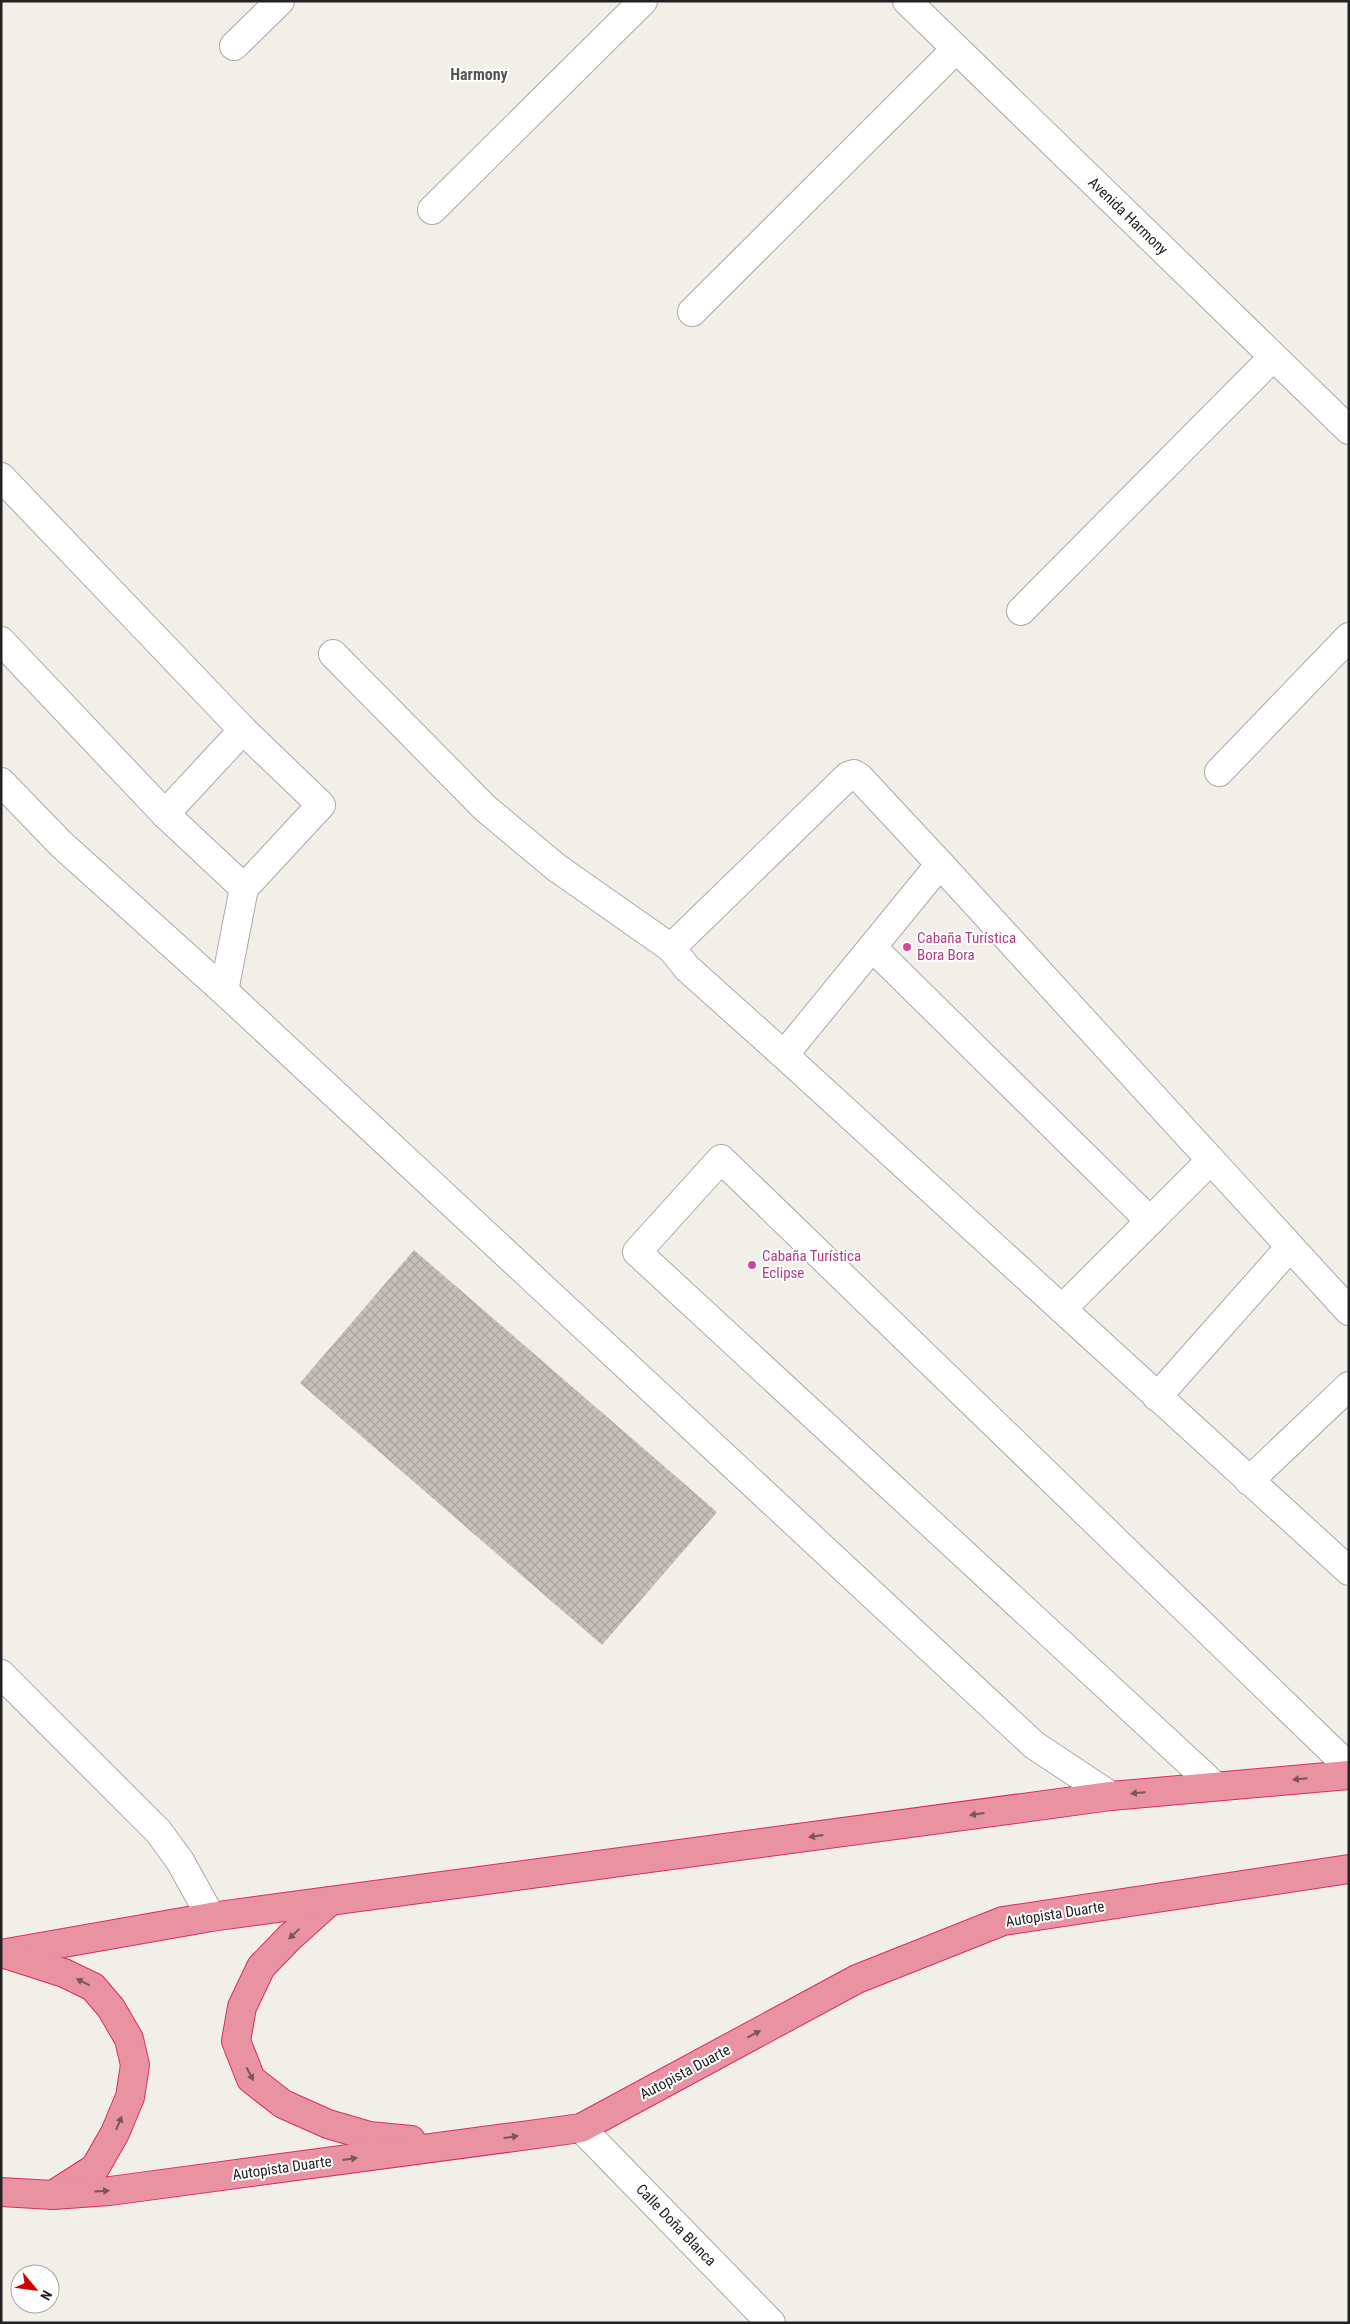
<svg xmlns="http://www.w3.org/2000/svg" width="1350" height="2324" font-family="'Roboto Condensed',sans-serif">
<style>
.building{fill:url(#building-cross-hatch)}
.lines{fill:none;stroke-linecap:round;stroke-linejoin:round}
.minor-casing{stroke:#a9a9a9;stroke-width:30}
.highway-casing{stroke:#dc2a67;stroke-width:30}
.minor{stroke:#fff;stroke-width:28}
.highway{stroke:#e892a2;stroke-width:28}
.oneway{fill:#7b545c}
.hotel-dot{fill:#d1479c;stroke:#fff;stroke-width:2}
.labels{text-anchor:middle;dominant-baseline:central;stroke-width:4;stroke-linejoin:round;paint-order:stroke}
.street-label{font-size:15px;fill:#222;stroke:#fff}
.hotel-label{font-size:15px;fill:#b23c85;stroke:#fff;text-anchor:start}
.neighbourhood-label{font-size:16px;font-weight:bold;fill:#555;stroke:#fff}
</style>
<defs>
<pattern id="building-cross-hatch" width="8" height="8" patternUnits="userSpaceOnUse" patternTransform="scale(1.25)"><rect width="8" height="8" fill="#c7bfb8"/><path d="M0 0l8 8M0 8l8-8" fill="none" stroke="#aba49e"/></pattern>
</defs>
<rect width="100%" height="100%" fill="#f2efe9"/>
<polygon class="building" points="414,1250 717,1512 602,1645 300,1383"/>
<g class="lines">
<defs>
<g id="minor">
<polyline points="907,1 1349,430"/>
<polyline points="234,46 280,1"/>
<polyline points="432,210 643,1"/>
<polyline points="692,312 956,49"/>
<polyline points="1,477 243,730 321,805 244,888 224,991"/>
<polyline points="1021,611 1273,357"/>
<polyline points="1,641 165,814 244,888"/>
<polyline points="333,654 485,808 557,868 671,948"/>
<polyline points="1219,772 1349,637"/>
<polyline points="1,782 61,844 224,991 1034,1745 1111,1796"/>
<polyline points="165,814 243,730"/>
<polyline points="872,947 1150,1221"/>
<polyline points="784,1055 687,968 671,948 848,776 854,774 859,777 940,864"/>
<polyline points="1062,1309 1211,1160"/>
<polyline points="1349,1311 940,864 784,1055 1349,1571"/>
<polyline points="1157,1397 1290,1247"/>
<polyline points="1249,1481 1349,1386"/>
<polyline points="1,1674 158,1831 180,1861 211,1917"/>
<polyline points="1215,1786 637,1252 721,1159 1349,1767"/>
<polyline points="581,2128 771,2323"/>
</g>
<g id="highway">
<polyline points="330,1901 290,1937 261,1967 242,2007 236,2041 251,2079 283,2104 328,2124 369,2136 411,2140"/>
<polyline points="1,1954 211,1917 1111,1796 1349,1775"/>
<polyline points="8,1955 64,1973 93,1987 111,2008 129,2039 135,2065 130,2097 115,2133 95,2168 56,2193"/>
<polyline points="1,2192 53,2195 110,2191 581,2128 857,1979 1003,1921 1349,1869"/>
</g>
</defs>
<use href="#minor" class="minor-casing"/>
<use href="#highway" class="highway-casing"/>
<use href="#minor" class="minor"/>
<use href="#highway" class="highway"/>
</g>
<defs><path id="oneway-solid" d="M-6-.8H1V-3.2L6.5 0L1 3.2V.8H-6Z" transform="scale(1.25)"/></defs>
<g class="oneway">
<use href="#oneway-solid" transform="translate(1300 1779) rotate(175)"/>
<use href="#oneway-solid" transform="translate(1138 1793) rotate(175)"/>
<use href="#oneway-solid" transform="translate(977 1814) rotate(172)"/>
<use href="#oneway-solid" transform="translate(816 1836) rotate(172)"/>
<use href="#oneway-solid" transform="translate(294 1934) rotate(137)"/>
<use href="#oneway-solid" transform="translate(83 1982) rotate(-154)"/>
<use href="#oneway-solid" transform="translate(754 2034) rotate(-28)"/>
<use href="#oneway-solid" transform="translate(250 2074) rotate(62)"/>
<use href="#oneway-solid" transform="translate(119 2123) rotate(-67)"/>
<use href="#oneway-solid" transform="translate(511 2137) rotate(-8)"/>
<use href="#oneway-solid" transform="translate(350 2159) rotate(-8)"/>
<use href="#oneway-solid" transform="translate(102 2191) rotate(-4)"/>
</g>
<g class="hotel-dot">
<circle cx="907" cy="947" r="5"/>
<circle cx="752" cy="1265" r="5"/>
</g>
<g class="labels">
<g class="street-label">
<text transform="translate(1128 216) rotate(44)">Avenida Harmony</text>
<text transform="translate(1055 1914) rotate(-9)">Autopista Duarte</text>
<text transform="translate(685 2072) rotate(-28)">Autopista Duarte</text>
<text transform="translate(282 2168) rotate(-8)">Autopista Duarte</text>
<text transform="translate(676 2225) rotate(46)">Calle Doña Blanca</text>
</g>
<g class="hotel-label">
<text x="917" y="938">Cabaña Turística<tspan x="917" dy="17">Bora Bora</tspan></text>
<text x="762" y="1256">Cabaña Turística<tspan x="762" dy="17">Eclipse</tspan></text>
</g>
<g class="neighbourhood-label">
<text x="479" y="74">Harmony</text>
</g>
</g>
<rect width="1350" height="2324" fill="none" stroke="#222222" stroke-width="5"/>
<g transform="translate(35 2289) rotate(119)"><circle r="24" fill="#ffffff" stroke="#a7a7a7"/>
<path d="M0-4L9 19L0 12L-9 19Z" fill="#d40000"/>
<text y="-8" font-size="14" font-weight="bold" text-anchor="middle" fill="#222222">N</text>
</g>
</svg>
